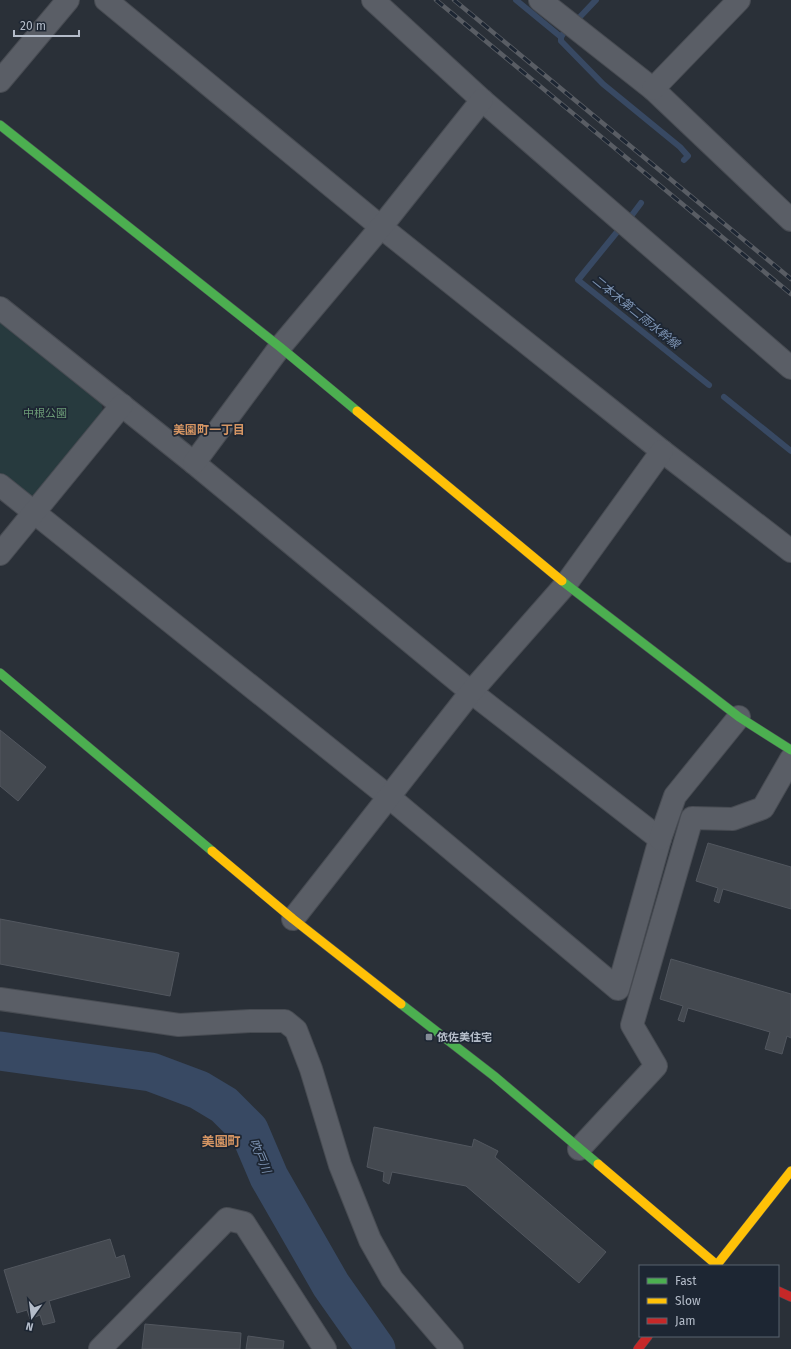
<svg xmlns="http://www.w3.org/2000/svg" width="791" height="1349" font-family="'Fira Sans','Noto Sans JP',sans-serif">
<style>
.green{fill:#273a3e}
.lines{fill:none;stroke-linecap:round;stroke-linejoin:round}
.stream{stroke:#384963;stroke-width:6}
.river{stroke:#384963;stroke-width:39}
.building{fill:#444950;stroke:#52575f}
.street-casing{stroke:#484c53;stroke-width:24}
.fast-casing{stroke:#484c53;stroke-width:10}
.slow-casing{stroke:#484c53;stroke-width:10}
.jam-casing{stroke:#484c53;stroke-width:10}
.street{stroke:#5a5e66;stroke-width:22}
.fast{stroke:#4caf50;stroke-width:9}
.slow{stroke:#ffc107;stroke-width:9}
.jam{stroke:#c62828;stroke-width:9}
.rail-casing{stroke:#595d64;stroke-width:4.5}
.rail{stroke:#1d2633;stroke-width:3;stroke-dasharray:9;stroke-linecap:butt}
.poi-dot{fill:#848b96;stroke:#1d2633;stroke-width:1.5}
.labels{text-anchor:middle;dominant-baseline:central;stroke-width:3.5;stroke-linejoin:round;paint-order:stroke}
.park-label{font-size:11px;fill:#6b9a76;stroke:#1d2633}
.poi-label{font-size:11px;font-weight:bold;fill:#b4bcc9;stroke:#1d2633;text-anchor:start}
.water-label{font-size:12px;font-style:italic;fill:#7c92b1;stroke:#1d2633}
.neighbourhood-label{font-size:12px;font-weight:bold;fill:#d59563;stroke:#1d2633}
.quarter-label{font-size:13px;font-weight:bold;fill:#d59563;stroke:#1d2633}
</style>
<rect width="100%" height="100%" fill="#2a3038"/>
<polygon class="green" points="0,319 101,400 103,413 37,496 28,495 0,473"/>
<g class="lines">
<g class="stream">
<polyline points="516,0 561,37"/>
<polyline points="577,20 596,0"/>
<polyline points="563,34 561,37 561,41 603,84 680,147 688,156 684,160"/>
<polyline points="629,219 641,203"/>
<polyline points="617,232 578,280 709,385"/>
<polyline points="724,397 791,451"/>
</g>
<polyline class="river" points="0,1051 151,1072 199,1090 224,1105 249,1130 269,1177 331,1285 376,1349"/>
</g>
<g class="building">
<polygon points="0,730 46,767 18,801 0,786"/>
<polygon points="708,843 791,867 791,909 723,889 719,903 714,901 718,888 696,881"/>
<polygon points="0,919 179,953 170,996 0,964"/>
<polygon points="671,959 791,994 791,1038 787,1036 782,1054 765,1049 770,1032 688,1008 684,1022 678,1020 683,1006 660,999"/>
<polygon points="374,1127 472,1147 474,1139 498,1151 495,1157 606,1252 579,1283 466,1186 392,1172 389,1184 383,1181 384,1172 367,1167"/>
<polygon points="110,1239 116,1258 124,1255 130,1277 49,1301 55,1322 43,1325 40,1315 30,1319 27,1310 17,1313 4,1270"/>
<polygon points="145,1324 241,1333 240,1349 142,1349"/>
<polygon points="248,1336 284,1341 283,1349 246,1349"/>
</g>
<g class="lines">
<defs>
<g id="street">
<polyline points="106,0 381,227 662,451 791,551"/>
<polyline points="373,0 482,100 791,368"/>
<polyline points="540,0 653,89 791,220"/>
<polyline points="0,81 68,0"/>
<polyline points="653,89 739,0"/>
<polyline points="0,308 194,463 471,692 660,839 618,989 389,797 0,485"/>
<polyline points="194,463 280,347 381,227 482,100"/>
<polyline points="0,554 122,405"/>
<polyline points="660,839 675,796 739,717"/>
<polyline points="293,919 471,692 566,584 662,451"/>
<polyline points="0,999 179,1025 250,1021 285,1021 296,1030 311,1069 340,1165 370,1240 392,1279 452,1349"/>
<polyline points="579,1149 656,1066 632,1025 692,818 733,819 763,808 791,759"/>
<polyline points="100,1349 227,1219 244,1223 325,1349"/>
</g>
<g id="fast">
<polyline points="0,125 280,347 357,411"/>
<polyline points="562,581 739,717 791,750"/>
<polyline points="0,673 212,851"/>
<polyline points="401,1004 494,1076 598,1164"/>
</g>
<g id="slow">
<polyline points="357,411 562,581"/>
<polyline points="212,851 293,919 401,1004"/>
<polyline points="598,1164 718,1266"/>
<polyline points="716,1266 791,1171"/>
</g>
<g id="jam">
<polyline points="778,1291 791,1297"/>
<polyline points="638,1349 648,1336"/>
</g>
</defs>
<use href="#street" class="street-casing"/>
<use href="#fast" class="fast-casing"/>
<use href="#slow" class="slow-casing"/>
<use href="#jam" class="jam-casing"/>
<use href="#street" class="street"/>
<use href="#fast" class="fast"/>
<use href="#slow" class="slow"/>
<use href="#jam" class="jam"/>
<defs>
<g id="rail">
<polyline points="436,0 791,294"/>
<polyline points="454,0 791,279"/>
</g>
</defs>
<use href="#rail" class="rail-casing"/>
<use href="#rail" class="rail"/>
</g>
<rect class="poi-dot" x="425" y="1033" width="8" height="8" rx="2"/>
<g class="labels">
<g class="park-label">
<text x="45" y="413">中根公園</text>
</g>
<g class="poi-label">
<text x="437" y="1037">依佐美住宅</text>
</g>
<g class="water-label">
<text transform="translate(636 312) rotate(39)">二本木第二雨水幹線</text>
<text transform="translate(260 1156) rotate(67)">吹戸川</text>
</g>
<g class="neighbourhood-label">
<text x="209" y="430">美園町一丁目</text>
</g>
<g class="quarter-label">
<text x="221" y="1141">美園町</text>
</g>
</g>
<rect x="639" y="1265" width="140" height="72" fill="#1d2633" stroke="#59626f"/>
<rect x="647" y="1278" width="20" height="6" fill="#4caf50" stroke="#59626f"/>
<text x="675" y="1285" font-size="12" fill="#b4bcc9">Fast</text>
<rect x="647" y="1298" width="20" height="6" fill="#ffc107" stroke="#59626f"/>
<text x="675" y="1305" font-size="12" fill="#b4bcc9">Slow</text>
<rect x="647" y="1318" width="20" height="6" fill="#c62828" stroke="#59626f"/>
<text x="675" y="1325" font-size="12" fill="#b4bcc9">Jam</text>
<g transform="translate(32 1317) rotate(194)" stroke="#1d2633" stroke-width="3" paint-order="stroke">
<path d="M0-3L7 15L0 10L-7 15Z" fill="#b4bcc9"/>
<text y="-6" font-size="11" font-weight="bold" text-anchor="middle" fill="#b4bcc9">N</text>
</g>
<path d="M14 30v6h65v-6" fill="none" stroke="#b4bcc9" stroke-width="2"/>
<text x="20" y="30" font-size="12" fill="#b4bcc9" stroke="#1d2633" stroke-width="3" paint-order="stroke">20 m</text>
</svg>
